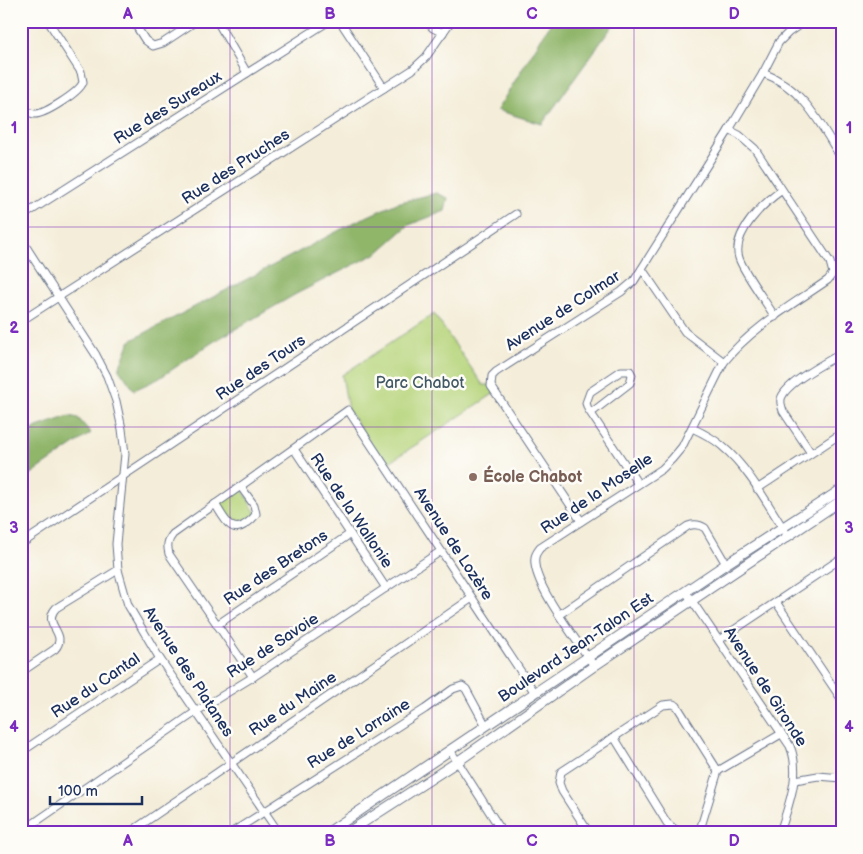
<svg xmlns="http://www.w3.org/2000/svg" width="863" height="854" font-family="'Balsamiq Sans',sans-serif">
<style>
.green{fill:#b6d47a;stroke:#68826c}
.forest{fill:#90b66a;stroke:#567264}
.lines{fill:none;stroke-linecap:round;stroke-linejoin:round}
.street-casing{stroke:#677289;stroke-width:9}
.secondary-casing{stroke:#677289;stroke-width:11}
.street{stroke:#fff;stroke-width:7}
.secondary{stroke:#fff;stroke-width:9}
.grid{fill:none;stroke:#7b2cbf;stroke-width:1;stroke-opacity:0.55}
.education-dot{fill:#8d6e63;stroke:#fdfcf7;stroke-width:2}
.labels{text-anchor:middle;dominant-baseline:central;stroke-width:5;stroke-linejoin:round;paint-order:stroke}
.street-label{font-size:16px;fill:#1b2f5e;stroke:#fdfcf7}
.park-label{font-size:16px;fill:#425865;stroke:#fdfcf7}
.education-label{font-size:16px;font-weight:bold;fill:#785e54;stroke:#fdfcf7;text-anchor:start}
.neatline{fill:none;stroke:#7b2cbf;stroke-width:2}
.grid-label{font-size:16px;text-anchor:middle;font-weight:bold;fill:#7b2cbf}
</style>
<rect width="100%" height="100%" fill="#fdfcf7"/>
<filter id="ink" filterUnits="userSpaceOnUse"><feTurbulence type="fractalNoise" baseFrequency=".02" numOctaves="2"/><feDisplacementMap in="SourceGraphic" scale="10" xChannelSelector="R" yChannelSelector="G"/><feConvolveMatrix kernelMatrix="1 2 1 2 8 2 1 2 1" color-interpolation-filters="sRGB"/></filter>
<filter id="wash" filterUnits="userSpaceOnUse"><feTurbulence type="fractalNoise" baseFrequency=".0096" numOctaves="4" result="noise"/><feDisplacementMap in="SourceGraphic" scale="20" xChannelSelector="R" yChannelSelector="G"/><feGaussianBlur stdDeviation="1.12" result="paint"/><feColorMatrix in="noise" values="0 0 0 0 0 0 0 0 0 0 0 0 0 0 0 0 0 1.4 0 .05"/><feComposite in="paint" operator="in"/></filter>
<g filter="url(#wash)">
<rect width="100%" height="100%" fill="#f4edd9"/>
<g class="green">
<polygon points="434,314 483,385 491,385 495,391 492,395 385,465 348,410 342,375"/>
<polygon points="241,487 256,514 237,528 215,504"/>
</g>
<g class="forest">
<polygon points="552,21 616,21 542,124 497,110"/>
<polygon points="436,193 448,198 445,211 409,225 377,253 296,294 213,342 158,379 134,390 119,369 130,341 355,222 397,203"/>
<polygon points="69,416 78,418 91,433 21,481 21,437 37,427"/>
</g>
</g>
<g filter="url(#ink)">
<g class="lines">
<defs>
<g id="street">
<polyline points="133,21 145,40 153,46 163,43 196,21"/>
<polyline points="217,21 247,73"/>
<polyline points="340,21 384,88"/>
<polyline points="426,21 433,28 443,33"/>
<path d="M763,73C804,88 820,124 842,159"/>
<path d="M21,104C24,109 28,113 34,114C44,115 80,92 83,82L81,72L48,21"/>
<polyline points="21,217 329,21"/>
<polyline points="21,239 96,355 107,376 116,401 122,429 125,454 116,544 118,570 128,605 160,659 279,833"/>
<polyline points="642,269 685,332 724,362"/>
<path d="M775,317C766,302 744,273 739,258C731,233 765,202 782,190"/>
<polyline points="21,321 412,70 426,57 451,21"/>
<polyline points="591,413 630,383 632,375 630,371 621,371 590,392 586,403 588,409 638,484"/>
<path d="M692,428C703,433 713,438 722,446C749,468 769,507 788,536"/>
<polyline points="294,449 386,588"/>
<path d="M811,453L783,411C782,407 780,404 781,399C785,383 827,362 842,353"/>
<polyline points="757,489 842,433"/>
<path d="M215,504C222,514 230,535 244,525C249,522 253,519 256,514L254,505L241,487"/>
<polyline points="581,521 491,386 492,376 496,372 621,292 634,281 729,130 763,73 779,42 789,32 805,21"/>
<polyline points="21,544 516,214"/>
<path d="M686,592L790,746C802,775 788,805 780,833"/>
<polyline points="776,602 842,700"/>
<path d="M560,614L688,526C694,524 699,524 705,528L726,564"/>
<polyline points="217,625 350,534"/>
<polyline points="719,640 842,558"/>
<path d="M594,666C580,644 531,583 535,558C535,554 538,551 540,548L662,469L672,459L682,447L724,362C751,328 792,305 828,280L833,273L830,262L755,149L739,135L729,130"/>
<path d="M21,672L55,649C69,633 41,625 56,608L118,570"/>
<path d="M253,677L169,554C167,546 167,541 173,534L348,410L535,693"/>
<polyline points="614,737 667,823 679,833"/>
<polyline points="450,750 503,833"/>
<polyline points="21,752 160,659"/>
<polyline points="795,780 818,776 842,778"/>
<polyline points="21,832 197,711 253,677 441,551"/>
<polyline points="129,833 472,598"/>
<polyline points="231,833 425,709 453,689 462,686 466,689 486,726"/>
<polyline points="589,833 562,791 559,783 561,772 663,705 673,704 677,706 718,771"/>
<polyline points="699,833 718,771 781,734"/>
</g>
<g id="secondary">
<polyline points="327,833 726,564 842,489"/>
<polyline points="347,833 457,762 594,666 842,500"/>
</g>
</defs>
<use href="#street" class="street-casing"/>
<use href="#secondary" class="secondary-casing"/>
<use href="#street" class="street"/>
<use href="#secondary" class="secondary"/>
</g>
</g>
<path class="grid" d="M230,21V833M432,21V833M634,21V833M21,227H842M21,427H842M21,627H842"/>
<circle class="education-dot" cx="473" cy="477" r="5"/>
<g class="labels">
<g class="street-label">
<text transform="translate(168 108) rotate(-32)">Rue des Sureaux</text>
<text transform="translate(236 167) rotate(-33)">Rue des Pruches</text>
<text transform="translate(563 311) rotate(-33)">Avenue de Colmar</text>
<text transform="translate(261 368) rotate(-34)">Rue des Tours</text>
<text transform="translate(597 494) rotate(-34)">Rue de la Moselle</text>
<text transform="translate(351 511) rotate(56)">Rue de la Wallonie</text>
<text transform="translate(453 544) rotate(57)">Avenue de Lozère</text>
<text transform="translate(276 568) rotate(-34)">Rue des Bretons</text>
<text transform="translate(273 646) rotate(-33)">Rue de Savoie</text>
<text transform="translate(576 648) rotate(-34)">Boulevard Jean-Talon Est</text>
<text transform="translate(188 672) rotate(57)">Avenue des Platanes</text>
<text transform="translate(96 686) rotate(-34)">Rue du Cantal</text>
<text transform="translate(765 687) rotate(57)">Avenue de Gironde</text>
<text transform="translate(293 704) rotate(-34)">Rue du Maine</text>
<text transform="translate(359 734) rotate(-32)">Rue de Lorraine</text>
</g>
<g class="park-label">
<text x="420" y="383">Parc Chabot</text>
</g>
<g class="education-label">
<text x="483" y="477">École Chabot</text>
</g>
</g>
<rect width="863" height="854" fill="none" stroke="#fdfcf7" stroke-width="55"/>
<path d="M50 796v8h92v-8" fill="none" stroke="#1b2f5e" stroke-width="2.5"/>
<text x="58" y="796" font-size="15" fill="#1b2f5e" stroke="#fdfcf7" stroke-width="4" paint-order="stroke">100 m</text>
<rect x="28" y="28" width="808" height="798" class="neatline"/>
<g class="grid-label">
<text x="128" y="19">A</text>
<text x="330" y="19">B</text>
<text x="532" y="19">C</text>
<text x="734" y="19">D</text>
<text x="14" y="133">1</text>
<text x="849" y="133">1</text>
<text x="14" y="333">2</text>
<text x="849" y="333">2</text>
<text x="14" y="533">3</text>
<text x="849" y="533">3</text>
<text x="14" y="732">4</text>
<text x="849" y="732">4</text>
<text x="128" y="846">A</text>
<text x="330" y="846">B</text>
<text x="532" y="846">C</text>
<text x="734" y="846">D</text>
</g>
</svg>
